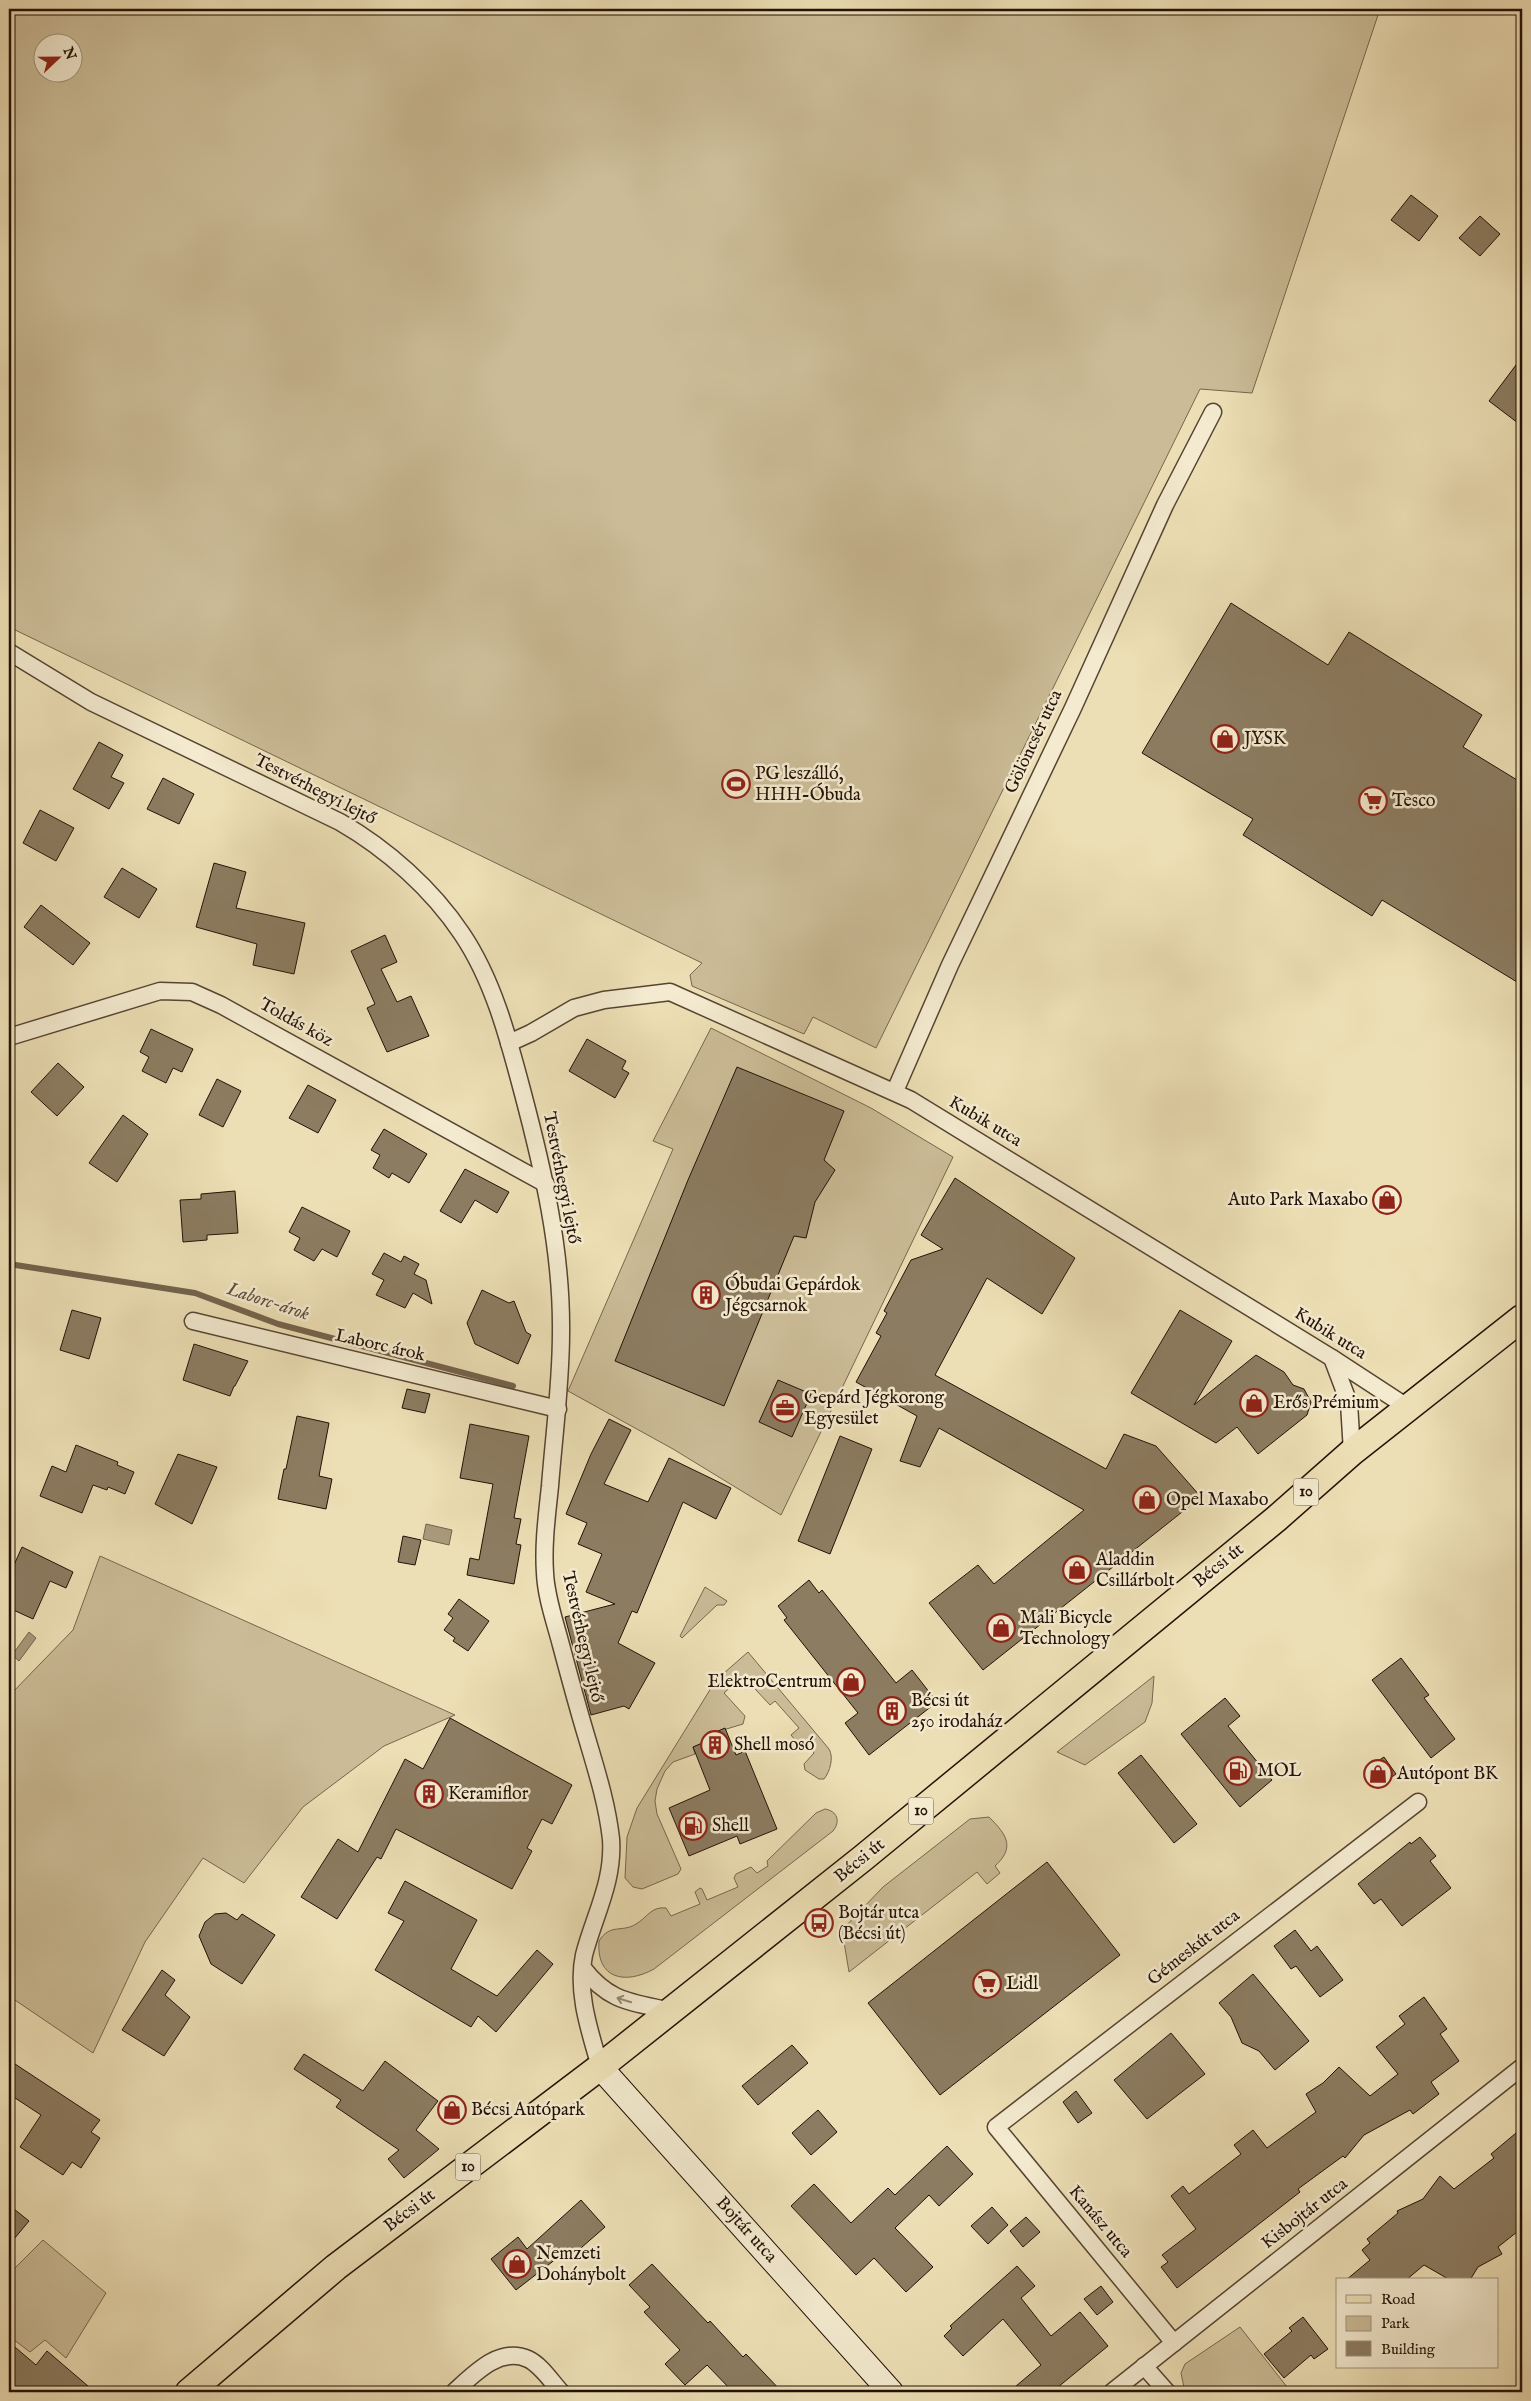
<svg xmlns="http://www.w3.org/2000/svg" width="1531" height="2401" font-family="'IM FELL English',serif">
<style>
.green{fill:#cbbc97;stroke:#77664f;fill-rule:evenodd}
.water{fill:#a8997a;stroke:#73634c}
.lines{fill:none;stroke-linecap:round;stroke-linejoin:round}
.stream{stroke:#73634c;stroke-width:6}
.building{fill:#8c7c61;stroke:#231107}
.street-casing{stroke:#564432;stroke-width:19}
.secondary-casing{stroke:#231107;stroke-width:26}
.primary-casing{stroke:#231107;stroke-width:29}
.street{stroke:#f3eacf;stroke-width:16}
.secondary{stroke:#f3eacf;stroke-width:24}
.primary{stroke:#eddfb5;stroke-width:26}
.oneway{stroke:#958875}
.labels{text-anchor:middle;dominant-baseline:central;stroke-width:5;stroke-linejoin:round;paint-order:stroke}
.shield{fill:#f3eacf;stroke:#615243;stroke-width:1}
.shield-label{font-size:16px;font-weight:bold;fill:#231107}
.poi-label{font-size:18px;fill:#231107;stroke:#f3eacf;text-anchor:start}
.street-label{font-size:18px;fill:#231107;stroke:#f3eacf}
.water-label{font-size:19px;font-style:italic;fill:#5f4e3b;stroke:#f3eacf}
</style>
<rect width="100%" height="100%" fill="#eddfb5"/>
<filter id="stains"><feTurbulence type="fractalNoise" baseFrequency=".004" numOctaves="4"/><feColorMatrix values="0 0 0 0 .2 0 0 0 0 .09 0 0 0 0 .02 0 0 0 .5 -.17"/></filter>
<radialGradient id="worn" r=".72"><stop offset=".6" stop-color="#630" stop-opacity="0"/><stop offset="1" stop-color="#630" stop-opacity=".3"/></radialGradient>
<g class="green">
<path d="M9,9H1380L1252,393L1200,389L876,1048L813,1017L804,1034L692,986L690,975L702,963L9,627ZM42,42H72V72H42Z"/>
<polygon points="711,1028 871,1108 953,1157 781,1515 673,1449 568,1391 673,1149 653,1141"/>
<polygon points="100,1556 455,1715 384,1746 303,1807 244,1883 203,1858 145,1942 93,2053 9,1996 9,1696 73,1630"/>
<polygon points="705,1587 727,1601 724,1605 717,1605 682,1638 680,1636"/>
<path d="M748,1652L829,1749C834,1757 830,1772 824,1779H819L805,1770L804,1764L814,1753L803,1740L798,1744L791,1735L799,1728L775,1701L770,1705L743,1676L724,1693L745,1716L743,1724L710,1734L712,1739L693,1747L695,1754L673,1762L665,1771L657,1789L655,1801L657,1814L681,1869L678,1874L642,1889L633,1887L625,1878L627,1837L637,1808L716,1680Z"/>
<polygon points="1154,1676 1152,1703 1145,1722 1085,1765 1057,1752"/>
<path d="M825,1809C837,1811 841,1821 833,1831L654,1969C625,1985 596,1979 599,1941C610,1923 622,1933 636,1924C647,1918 651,1906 666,1908L671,1916L700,1904L695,1892L700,1888L702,1889L707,1900L738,1887L734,1878L736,1874L751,1867L757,1873L768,1866L767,1861L816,1813Z"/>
<path d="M989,1817C1006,1834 1016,1847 995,1866L1000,1873L987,1884L977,1872L849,1972L842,1930L883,1887L970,1819Z"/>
<polygon points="43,2240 106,2293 66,2358 45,2340 30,2352 9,2336 9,2274"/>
<polygon points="1240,2327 1291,2392 1185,2392 1181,2373 1185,2364"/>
</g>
<g class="water">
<polygon points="426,1524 452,1530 449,1545 423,1539"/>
<polygon points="29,1632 36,1638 19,1661 12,1655"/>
</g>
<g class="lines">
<polyline class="stream" points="9,1264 195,1293 278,1324 513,1386"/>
</g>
<g class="building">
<polygon points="1411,195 1438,216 1419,241 1391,220"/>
<polygon points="1480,216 1500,234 1480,256 1459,238"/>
<polygon points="1522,357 1522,426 1489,401"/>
<polygon points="1231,603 1328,665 1349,632 1482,715 1463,747 1522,783 1522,985 1382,900 1372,916 1243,835 1253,819 1142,753"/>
<polygon points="99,742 123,755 111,777 124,783 109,809 73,789"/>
<polygon points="163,778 194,794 179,824 147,809"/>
<polygon points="40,810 74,828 56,861 23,843"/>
<polygon points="214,863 246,872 236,908 305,923 294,974 253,965 257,944 196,927"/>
<polygon points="122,868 157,889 139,918 104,897"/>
<polygon points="41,905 90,943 73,965 24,927"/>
<polygon points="385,935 397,962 381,969 397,1002 411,996 429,1036 387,1052 367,1008 375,1004 351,951"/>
<polygon points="151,1029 193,1049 182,1072 173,1068 166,1083 142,1071 149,1057 140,1052"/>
<polygon points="587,1039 626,1061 622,1069 629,1073 615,1098 569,1071"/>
<polygon points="58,1063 84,1087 57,1116 31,1092"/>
<polygon points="737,1067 844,1111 824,1160 835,1170 815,1202 806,1238 794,1236 724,1406 615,1361 688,1180"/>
<polygon points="217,1079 241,1091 223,1127 199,1115"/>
<polygon points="308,1085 336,1100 318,1133 289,1118"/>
<polygon points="123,1115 148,1134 117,1182 89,1163"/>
<polygon points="384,1129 427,1154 409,1183 392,1173 389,1178 373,1168 380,1155 371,1150"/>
<polygon points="465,1169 509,1192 497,1213 475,1200 461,1223 440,1211"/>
<polygon points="955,1178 1075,1258 1042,1314 987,1278 935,1375 1106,1469 1124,1434 1156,1446 1201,1497 983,1670 929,1603 978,1565 994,1584 1084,1510 939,1428 920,1467 900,1461 917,1416 856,1382 881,1336 876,1333 887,1313 884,1311 911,1260 943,1249 921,1235"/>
<polygon points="235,1191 238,1233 207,1235 207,1240 183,1242 180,1200 201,1199 201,1194"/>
<polygon points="302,1207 350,1231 337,1257 322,1249 314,1261 294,1250 300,1238 289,1232"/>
<polygon points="384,1253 401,1262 404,1256 419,1264 414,1274 426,1280 432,1304 413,1293 405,1308 376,1295 384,1280 372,1274"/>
<polygon points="482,1290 509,1303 514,1301 526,1332 531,1335 518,1364 475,1344 467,1323"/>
<polygon points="72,1310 101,1318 89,1359 60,1350"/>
<polygon points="1180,1310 1232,1341 1194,1405 1256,1355 1284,1372 1293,1385 1304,1389 1311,1402 1307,1415 1258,1454 1237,1427 1216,1443 1131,1393"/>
<polygon points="194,1344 248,1361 235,1386 234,1386 230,1396 183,1380"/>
<polygon points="778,1380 811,1394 792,1437 759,1422"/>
<polygon points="407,1389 430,1394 425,1413 402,1408"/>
<polygon points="297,1416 329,1423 319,1476 332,1479 326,1509 278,1499 284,1469 286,1469"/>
<polygon points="609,1419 631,1430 604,1484 648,1502 669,1458 731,1488 716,1519 683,1502 637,1613 632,1611 618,1643 655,1663 629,1709 624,1706 591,1715 565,1617 615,1604 586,1592 602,1554 578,1544 587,1523 566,1514 591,1454"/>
<polygon points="470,1424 529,1436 514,1518 521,1519 516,1544 521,1545 514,1584 467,1575 470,1558 479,1560 493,1484 460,1478"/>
<polygon points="840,1436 872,1449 830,1554 798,1541"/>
<polygon points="76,1445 118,1462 117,1465 134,1472 125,1494 108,1487 107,1490 93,1485 82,1513 40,1496 52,1466 66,1472"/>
<polygon points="178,1454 217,1467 192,1524 155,1504"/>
<polygon points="403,1536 421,1540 415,1565 398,1562"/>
<polygon points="22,1547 73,1572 66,1588 50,1581 33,1619 9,1608 9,1563 14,1565"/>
<polygon points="809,1580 819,1593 822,1590 896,1683 912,1670 937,1702 869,1755 845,1723 858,1713 784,1620 787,1618 778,1606"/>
<polygon points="459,1599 489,1621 468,1651 453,1641 455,1638 444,1630 453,1618 448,1614"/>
<polygon points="1401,1658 1429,1695 1424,1698 1455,1739 1431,1758 1372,1680"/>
<polygon points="1225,1698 1240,1716 1228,1726 1272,1780 1240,1807 1181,1734"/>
<polygon points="450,1718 572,1785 552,1824 542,1819 527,1848 532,1851 512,1889 396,1829 381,1859 377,1857 337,1919 301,1897 338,1839 358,1852 405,1759 423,1769"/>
<polygon points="725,1728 736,1755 745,1751 777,1829 740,1844 737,1836 689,1856 669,1808 710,1790 693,1747 712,1739 711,1734"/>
<polygon points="1141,1755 1197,1824 1174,1843 1118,1773"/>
<polygon points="1384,1757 1396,1774 1376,1788 1364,1770"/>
<polygon points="1420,1837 1436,1856 1430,1861 1451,1888 1402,1926 1381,1899 1374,1904 1358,1884 1410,1842 1411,1844"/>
<polygon points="1047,1862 1120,1955 940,2095 868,2003"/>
<polygon points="405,1881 477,1920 451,1969 497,1996 537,1950 553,1964 496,2032 478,2016 471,2027 375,1970 404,1921 388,1913"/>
<polygon points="226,1913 237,1920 242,1914 275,1935 242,1984 211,1964 199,1936 205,1922 215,1914"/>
<polygon points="1295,1930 1311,1951 1317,1946 1343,1980 1320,1997 1296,1966 1291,1969 1274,1946"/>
<polygon points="162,1970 175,1980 165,1995 190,2017 164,2056 122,2030"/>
<polygon points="1253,1974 1309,2041 1275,2070 1259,2051 1242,2043 1231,2017 1219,2003"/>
<polygon points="1424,1997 1447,2029 1440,2034 1459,2061 1431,2082 1439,2094 1413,2114 1410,2110 1364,2135 1345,2158 1343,2156 1298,2189 1300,2192 1177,2288 1161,2267 1168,2262 1162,2255 1196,2229 1171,2196 1183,2186 1189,2194 1241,2154 1234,2145 1253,2130 1267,2148 1316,2112 1306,2094 1323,2083 1339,2067 1370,2096 1398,2074 1376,2047 1405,2024 1399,2016"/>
<polygon points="1171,2033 1205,2074 1147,2119 1114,2080"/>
<polygon points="792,2045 808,2063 758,2105 742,2086"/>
<polygon points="304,2054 363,2091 385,2061 438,2101 416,2130 439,2149 404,2178 388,2159 399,2150 336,2107 341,2100 294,2069"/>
<polygon points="9,2060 100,2120 91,2132 100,2138 81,2168 72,2162 63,2175 20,2147 41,2115 9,2094"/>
<polygon points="1076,2091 1092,2113 1078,2123 1063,2102"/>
<polygon points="818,2110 837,2132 811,2155 792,2133"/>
<polygon points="1522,2128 1522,2228 1498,2247 1502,2254 1478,2267 1470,2280 1450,2280 1424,2265 1406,2280 1346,2280 1370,2260 1362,2250 1370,2243 1367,2239 1398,2213 1397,2211 1423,2199 1440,2176 1454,2189 1494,2158 1491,2154"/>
<polygon points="947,2146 973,2174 939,2206 929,2195 895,2228 933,2267 906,2292 874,2258 856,2275 791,2206 814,2184 851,2223 888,2188 895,2195"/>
<polygon points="581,2200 605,2227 566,2261 561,2255 516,2290 491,2259 518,2237 527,2249"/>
<polygon points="9,2205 29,2221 9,2245"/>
<polygon points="992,2207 1008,2225 988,2244 971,2226"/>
<polygon points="1026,2217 1040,2232 1023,2247 1010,2231"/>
<polygon points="652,2264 708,2323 710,2321 743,2357 746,2354 782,2392 733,2392 707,2365 685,2385 665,2364 680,2350 644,2312 650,2307 629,2285"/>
<polygon points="1017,2266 1035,2286 1021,2298 1051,2336 1080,2312 1108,2346 1052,2392 1009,2392 1041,2365 1003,2319 963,2356 944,2336 952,2328 950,2326"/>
<polygon points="1101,2286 1113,2302 1097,2315 1084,2299"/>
<polygon points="1303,2317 1328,2349 1314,2359 1311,2355 1284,2378 1264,2354 1292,2331 1289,2328"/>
<polygon points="9,2342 36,2365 47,2351 95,2392 9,2392"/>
</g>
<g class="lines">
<defs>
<g id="street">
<path d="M9,652L91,702L340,822C387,849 432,889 462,934C493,980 508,1037 522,1090C543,1169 562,1250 561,1333C561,1384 554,1435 550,1486C547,1515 543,1544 545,1573C546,1597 555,1622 561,1645C569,1675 577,1705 586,1735C596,1769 607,1803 611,1839C614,1882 594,1916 584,1955C576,1992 590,2032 600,2067"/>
<polyline points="9,1037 160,991 192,992 221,1005 546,1184"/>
<polyline points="509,1043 531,1033 574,1008 604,1000 670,992 911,1100 1332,1358 1407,1407"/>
<polyline points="895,1091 950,965 1073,708 1165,505 1213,412"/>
<polyline points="193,1321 558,1409"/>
<polyline points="1332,1358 1349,1403 1352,1452"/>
<path d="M583,1968C609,2002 631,2002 671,2011"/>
<polyline points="1174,2343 996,2127 1418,1802"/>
<polyline points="1144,2366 1167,2392"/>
<path d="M454,2392C473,2375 499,2346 528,2359C541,2365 551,2381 561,2392"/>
<polyline points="1112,2392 1522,2067"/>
</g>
<polyline id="secondary" points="600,2067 891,2392"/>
<polyline id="primary" points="189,2392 336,2267 600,2067 863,1858 1276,1519 1352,1452 1522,1318"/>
</defs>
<use href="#street" class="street-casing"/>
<use href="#secondary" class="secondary-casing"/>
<use href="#primary" class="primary-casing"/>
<use href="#street" class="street"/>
<use href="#secondary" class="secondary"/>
<use href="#primary" class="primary"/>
</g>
<defs><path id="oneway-shaft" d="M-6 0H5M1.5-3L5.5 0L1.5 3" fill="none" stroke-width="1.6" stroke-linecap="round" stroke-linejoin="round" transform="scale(1.25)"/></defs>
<use class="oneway" href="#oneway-shaft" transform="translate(624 2000) rotate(-163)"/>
<defs>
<symbol id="shop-ring" viewBox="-11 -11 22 22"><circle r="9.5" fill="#f3eacf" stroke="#8f2418" stroke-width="1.5"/><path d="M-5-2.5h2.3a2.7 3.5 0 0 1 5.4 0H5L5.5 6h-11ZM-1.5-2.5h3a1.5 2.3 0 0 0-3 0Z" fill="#8f2418"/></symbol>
<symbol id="stadium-ring" viewBox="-11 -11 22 22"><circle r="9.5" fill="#f3eacf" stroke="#8f2418" stroke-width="1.5"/><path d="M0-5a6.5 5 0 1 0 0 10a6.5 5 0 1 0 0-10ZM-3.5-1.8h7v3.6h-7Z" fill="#8f2418"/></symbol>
<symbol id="supermarket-ring" viewBox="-11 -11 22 22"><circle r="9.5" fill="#f3eacf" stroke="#8f2418" stroke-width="1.5"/><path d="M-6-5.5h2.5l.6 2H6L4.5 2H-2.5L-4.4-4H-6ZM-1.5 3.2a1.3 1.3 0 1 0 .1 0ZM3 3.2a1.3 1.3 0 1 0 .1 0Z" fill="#8f2418"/></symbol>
<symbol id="building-ring" viewBox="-11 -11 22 22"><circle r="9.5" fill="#f3eacf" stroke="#8f2418" stroke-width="1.5"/><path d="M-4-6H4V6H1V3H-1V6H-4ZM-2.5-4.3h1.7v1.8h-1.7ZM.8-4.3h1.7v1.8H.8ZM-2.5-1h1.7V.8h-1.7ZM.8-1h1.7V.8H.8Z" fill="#8f2418"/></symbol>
<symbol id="office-ring" viewBox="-11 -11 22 22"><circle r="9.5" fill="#f3eacf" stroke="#8f2418" stroke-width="1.5"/><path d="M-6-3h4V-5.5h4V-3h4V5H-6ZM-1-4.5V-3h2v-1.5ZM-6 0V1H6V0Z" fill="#8f2418"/></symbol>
<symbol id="fuel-ring" viewBox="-11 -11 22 22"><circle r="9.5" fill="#f3eacf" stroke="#8f2418" stroke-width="1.5"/><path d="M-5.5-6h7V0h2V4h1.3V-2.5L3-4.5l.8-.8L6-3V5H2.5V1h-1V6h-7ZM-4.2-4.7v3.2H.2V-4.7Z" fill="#8f2418"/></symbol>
<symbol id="bus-ring" viewBox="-11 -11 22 22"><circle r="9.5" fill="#f3eacf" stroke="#8f2418" stroke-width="1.5"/><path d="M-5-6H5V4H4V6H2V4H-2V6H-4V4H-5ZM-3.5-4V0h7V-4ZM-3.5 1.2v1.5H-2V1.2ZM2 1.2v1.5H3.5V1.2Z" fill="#8f2418"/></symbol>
</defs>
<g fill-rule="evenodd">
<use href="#shop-ring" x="1209" y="723" width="32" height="32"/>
<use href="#stadium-ring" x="720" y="768" width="32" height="32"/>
<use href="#supermarket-ring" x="1357" y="785" width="32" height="32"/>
<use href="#shop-ring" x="1371" y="1184" width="32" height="32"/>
<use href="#building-ring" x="690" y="1279" width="32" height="32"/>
<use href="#shop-ring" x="1238" y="1387" width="32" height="32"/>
<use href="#office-ring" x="769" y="1392" width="32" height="32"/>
<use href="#shop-ring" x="1131" y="1484" width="32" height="32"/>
<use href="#shop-ring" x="1061" y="1554" width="32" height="32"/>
<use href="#shop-ring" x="985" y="1612" width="32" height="32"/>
<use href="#shop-ring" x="835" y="1666" width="32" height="32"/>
<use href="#building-ring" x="876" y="1695" width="32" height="32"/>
<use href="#building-ring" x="699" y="1729" width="32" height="32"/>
<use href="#fuel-ring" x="1222" y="1755" width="32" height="32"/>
<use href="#shop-ring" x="1362" y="1758" width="32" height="32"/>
<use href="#building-ring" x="413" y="1778" width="32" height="32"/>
<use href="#fuel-ring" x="677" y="1810" width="32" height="32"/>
<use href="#bus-ring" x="803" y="1907" width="32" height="32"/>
<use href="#supermarket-ring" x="971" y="1968" width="32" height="32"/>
<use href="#shop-ring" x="436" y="2094" width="32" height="32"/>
<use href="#shop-ring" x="501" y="2248" width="32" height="32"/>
</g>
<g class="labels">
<g class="shield">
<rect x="1293.5" y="1478.5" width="25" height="27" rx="4"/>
<rect x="908.5" y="1797.5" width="25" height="27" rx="4"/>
<rect x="455.5" y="2153.5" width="25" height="27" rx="4"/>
</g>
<g class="shield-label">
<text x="1306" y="1492">10</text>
<text x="921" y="1811">10</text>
<text x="468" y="2167">10</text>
</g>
<g class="poi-label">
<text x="1244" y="739">JYSK</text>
<text x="755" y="774">PG leszálló,<tspan x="755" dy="21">HHH-Óbuda</tspan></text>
<text x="1392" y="801">Tesco</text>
<text x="1368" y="1200" text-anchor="end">Auto Park Maxabo</text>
<text x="725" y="1285">Óbudai Gepárdok<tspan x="725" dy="21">Jégcsarnok</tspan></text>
<text x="804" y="1398">Gepárd Jégkorong<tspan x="804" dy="21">Egyesület</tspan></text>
<text x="1273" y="1403">Erős Prémium</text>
<text x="1166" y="1500">Opel Maxabo</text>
<text x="1096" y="1560">Aladdin<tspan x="1096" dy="21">Csillárbolt</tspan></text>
<text x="1020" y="1618">Mali Bicycle<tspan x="1020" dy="21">Technology</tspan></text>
<text x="832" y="1682" text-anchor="end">ElektroCentrum</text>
<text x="911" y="1701">Bécsi út<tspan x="911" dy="21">250 irodaház</tspan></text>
<text x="734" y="1745">Shell mosó</text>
<text x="1257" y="1771">MOL</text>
<text x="1397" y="1774">Autópont BK</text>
<text x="448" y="1794">Keramiflor</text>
<text x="712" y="1826">Shell</text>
<text x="838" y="1913">Bojtár utca<tspan x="838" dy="21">(Bécsi út)</tspan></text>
<text x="1006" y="1984">Lidl</text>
<text x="471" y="2110">Bécsi Autópark</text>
<text x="536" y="2254">Nemzeti<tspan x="536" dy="21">Dohánybolt</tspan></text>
</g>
<g class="street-label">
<text transform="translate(1034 742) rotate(-65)">Gölöncsér utca</text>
<text transform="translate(315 790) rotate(27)">Testvérhegyi lejtő</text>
<text transform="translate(296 1023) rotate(29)">Toldás köz</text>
<text transform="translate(985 1122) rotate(31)">Kubik utca</text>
<text transform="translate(561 1178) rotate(79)">Testvérhegyi lejtő</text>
<text transform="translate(1330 1334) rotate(32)">Kubik utca</text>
<text transform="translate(380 1346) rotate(13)">Laborc árok</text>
<text transform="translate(1219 1566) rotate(-39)">Bécsi út</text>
<text transform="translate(582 1637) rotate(77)">Testvérhegyi lejtő</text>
<text transform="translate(860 1861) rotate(-39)">Bécsi út</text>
<text transform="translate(1194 1948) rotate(-38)">Gémeskút utca</text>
<text transform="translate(410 2211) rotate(-37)">Bécsi út</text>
<text transform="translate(1305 2214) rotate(-38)">Kisbojtár utca</text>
<text transform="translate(1100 2222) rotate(50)">Kanász utca</text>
<text transform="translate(746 2230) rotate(48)">Bojtár utca</text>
</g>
<g class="water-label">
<text transform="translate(268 1302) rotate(18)">Laborc-árok</text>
</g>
</g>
<rect width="1531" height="2401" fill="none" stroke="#eddfb5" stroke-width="30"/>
<rect x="10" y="10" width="1511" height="2381" fill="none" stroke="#231107" stroke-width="2.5"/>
<rect x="15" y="15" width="1501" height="2371" fill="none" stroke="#231107"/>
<rect x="1336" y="2278" width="162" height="90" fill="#f3eacf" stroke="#a0937f"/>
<rect x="1346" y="2295" width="25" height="8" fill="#eddfb5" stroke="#a0937f"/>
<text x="1381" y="2304" font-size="15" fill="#231107">Road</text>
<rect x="1346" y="2316" width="25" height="15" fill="#cbbc97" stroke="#a0937f"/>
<text x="1381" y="2328" font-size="15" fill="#231107">Park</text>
<rect x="1346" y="2341" width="25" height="15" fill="#8c7c61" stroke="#a0937f"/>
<text x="1381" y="2354" font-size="15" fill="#231107">Building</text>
<g transform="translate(58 58) rotate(68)"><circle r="24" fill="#f3eacf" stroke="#a0937f"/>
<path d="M0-4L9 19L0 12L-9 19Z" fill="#8f2418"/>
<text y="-8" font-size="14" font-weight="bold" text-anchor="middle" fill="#231107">N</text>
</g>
<rect width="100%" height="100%" filter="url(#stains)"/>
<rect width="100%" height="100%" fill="url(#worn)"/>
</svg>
